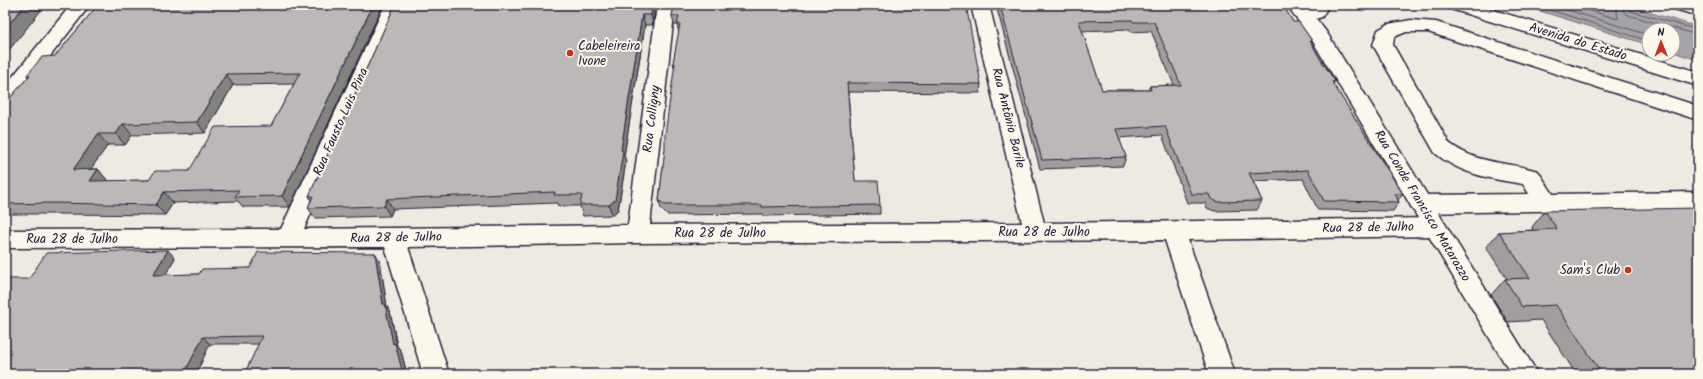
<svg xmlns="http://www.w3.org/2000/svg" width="1703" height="379" font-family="Kalam,sans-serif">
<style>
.water{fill:#a6a3a7;stroke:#716f7c}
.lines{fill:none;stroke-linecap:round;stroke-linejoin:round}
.shore{stroke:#575666;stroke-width:1}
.minor-casing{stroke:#22223b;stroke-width:3}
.major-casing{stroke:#22223b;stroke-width:3}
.highway-casing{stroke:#22223b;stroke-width:3}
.minor{fill:#fbf7ec;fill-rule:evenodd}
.major{fill:#fbf7ec;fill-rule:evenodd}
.highway{fill:#fbf7ec;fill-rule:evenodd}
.wall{fill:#a29e9e;stroke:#22223b;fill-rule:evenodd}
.shaded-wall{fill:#848181;stroke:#22223b}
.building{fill:#bcb8b8;stroke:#22223b;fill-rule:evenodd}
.poi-dot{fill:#c8321e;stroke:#fbf7ec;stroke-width:1.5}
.labels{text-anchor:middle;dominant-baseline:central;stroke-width:4;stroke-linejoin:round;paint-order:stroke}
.street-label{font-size:13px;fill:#22223b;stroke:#fbf7ec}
.poi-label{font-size:13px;fill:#22223b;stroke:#fbf7ec;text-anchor:start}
</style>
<rect width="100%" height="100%" fill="#eeeae2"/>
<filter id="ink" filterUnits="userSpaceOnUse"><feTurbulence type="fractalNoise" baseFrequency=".025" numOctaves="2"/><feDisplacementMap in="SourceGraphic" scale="8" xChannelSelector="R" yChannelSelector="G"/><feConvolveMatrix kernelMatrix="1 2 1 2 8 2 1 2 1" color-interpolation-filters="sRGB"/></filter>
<g filter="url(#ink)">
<polygon class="water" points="1521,5 1625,5 1698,27 1698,60 1673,52 1673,30 1649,30 1649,45"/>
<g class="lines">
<g class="shore">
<polyline points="1534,5 1649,41"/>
<polyline points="1551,5 1649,35"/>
<polyline points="1571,5 1618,19 1616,5"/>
<polyline points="1622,5 1623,11 1628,15 1698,35"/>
<polyline points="1627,5 1630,11 1698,30"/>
</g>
<defs>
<g id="minor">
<polygon points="71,5 90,5 12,105 5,107 5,86"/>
<polygon points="385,5 403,5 304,229 628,225 657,5 675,5 650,225 1022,223 971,5 989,5 1044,223 1435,218 1443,221 1446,227 1443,233 1435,236 1188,240 1235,374 1209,374 1165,240 638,243 408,247 449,374 423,374 385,247 5,248 5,230 281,229"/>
<path d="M1411,20L1436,22L1698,106V120L1428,32H1406L1394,37L1393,45L1449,143C1478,165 1505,161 1538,171L1553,194L1698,192V208L1421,213L1413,210L1410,204L1413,198L1421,195L1529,194L1523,184C1491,179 1460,174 1435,153L1373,45L1378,30L1388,24Z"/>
</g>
<polygon id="major" points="1287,5 1306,5 1327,33 1538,374 1511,374 1312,40"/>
<g id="highway">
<polygon points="1311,5 1329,5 1322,17 1315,19 1308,17 1306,13"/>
<polygon points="1448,5 1477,5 1698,72 1698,86 1451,9"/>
<polygon points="1672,5 1698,5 1698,16 1675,9"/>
</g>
</defs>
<use href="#minor" class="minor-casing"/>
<use href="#major" class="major-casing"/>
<use href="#highway" class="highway-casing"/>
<use href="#minor" class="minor"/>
<use href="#major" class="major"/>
<use href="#highway" class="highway"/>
</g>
<g class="wall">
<path d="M98,5H383L290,207H243L238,201L173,203L165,215L62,214H5V104L28,77L27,75L55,56ZM294,84L271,126L189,171L149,180L107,181V180L98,169H90L108,145H125L132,135L205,133L233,85Z"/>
<polygon points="395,5 654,14 653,25 645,25 624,156 626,161 618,210 612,215 583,216 580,206 558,206 557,203 393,209 390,216 315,218 308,208 311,200 309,196"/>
<polygon points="674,5 981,84 980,93 848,92 855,181 880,205 880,214 763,216 763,214 667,215 661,209 659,200 675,70 673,63 679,33 677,25 674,25 672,16"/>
<path d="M996,5H1283L1293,22L1312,41L1311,43L1321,60L1335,81L1333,84L1403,194L1398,200L1399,202L1393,211L1318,210L1303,179L1253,181L1262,201L1257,210L1214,211L1207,208L1205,203H1187L1162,135L1119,138L1126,157L1123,166L1040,169ZM1130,29L1131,32L1151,31L1174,85L1150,86L1148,90H1102L1082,31Z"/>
<polygon points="1545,211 1698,374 1576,374 1541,320 1508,322 1491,295 1505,279 1507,279 1486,247 1499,232 1533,230 1532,227"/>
<polygon points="375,253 380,261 387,307 390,311 397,346 401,351 407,374 208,374 245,373 259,344 210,344 29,279 175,258 165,275 199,274 250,268"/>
</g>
<g class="shaded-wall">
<polygon points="25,5 40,5 43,8 5,55 5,29"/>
<polygon points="373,5 383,5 290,207 282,196"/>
<polygon points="652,5 653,5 654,14 653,25 651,15"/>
<polygon points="642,15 645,25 624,156 626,161 618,210 612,215 609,205 621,150"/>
<polygon points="226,74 233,85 205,133 197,122"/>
<polygon points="123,124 132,135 125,145 116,134"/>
<polygon points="98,134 108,145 83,180 73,170"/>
<polygon points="98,169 107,180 100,191 90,181"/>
<polygon points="164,192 173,203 165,215 156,205"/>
<polygon points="387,199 393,209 390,216 384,206"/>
<polygon points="168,250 175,258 161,283 153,275"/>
<polygon points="375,253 380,261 387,307 390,311 397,346 401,351 407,374 403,374 393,344 383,304"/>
<polygon points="203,337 210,344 196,374 184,374"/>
</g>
<g class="building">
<polygon points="5,5 25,5 5,29"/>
<path d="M98,5H373L282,196L235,197L239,190L164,192L156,205L52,203L5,204V104L30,75H27L42,57L55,56ZM300,73L271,126L215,127L189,171H155L149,180L90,181L98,169L73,170L98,134H116L123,124L197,122L226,74Z"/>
<polygon points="395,5 645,5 645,7 649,5 652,5 651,15 642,15 621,150 623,151 615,200 609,205 580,205 582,195 554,195 555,192 387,199 384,206 308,208 313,196 309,196"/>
<polygon points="674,5 966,5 981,84 847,83 855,181 878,181 880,205 762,207 762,205 665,205 659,200 665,149 665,135 675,63 673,63 680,24 677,24 679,16 672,16"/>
<path d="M1000,5H1283L1293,22H1299L1312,41H1310L1321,60L1335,81L1332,82L1403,194H1395L1399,202L1324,201L1308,170L1249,173L1262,201L1218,202L1211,199L1209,194H1191L1165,126L1116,129L1126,157L1042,160ZM1132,20L1133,22H1154L1181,85L1150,86L1151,90H1102L1079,21Z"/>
<polygon points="1698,208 1698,374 1602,374 1556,305 1522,307 1505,279 1530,278 1499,232 1557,229 1545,211"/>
<polygon points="168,250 153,275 199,274 202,269 250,268 258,252 375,253 383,304 385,304 393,344 395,343 403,374 208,374 245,373 262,336 203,337 184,374 5,374 5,279 29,279 46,253"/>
</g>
</g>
<g class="poi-dot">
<circle cx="570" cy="53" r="4"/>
<circle cx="1628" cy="270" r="4"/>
</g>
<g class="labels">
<g class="street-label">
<text transform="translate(1578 42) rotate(17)">Avenida do Estado</text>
<text transform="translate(1008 118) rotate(76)">Rua Antônio Barile</text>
<text transform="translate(652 119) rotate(-83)">Rua Colligny</text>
<text transform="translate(341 122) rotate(-66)">Rua Fausto Luis Pina</text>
<text transform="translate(1422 206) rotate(59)">Rua Conde Francisco Matarazzo</text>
<text transform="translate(1368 228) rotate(-1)">Rua 28 de Julho</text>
<text x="1044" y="232">Rua 28 de Julho</text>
<text x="720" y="233">Rua 28 de Julho</text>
<text transform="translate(396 238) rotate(-1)">Rua 28 de Julho</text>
<text x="72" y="239">Rua 28 de Julho</text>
</g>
<g class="poi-label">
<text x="578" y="46">Cabeleireira<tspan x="578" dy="15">Ivone</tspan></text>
<text x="1620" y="270" text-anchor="end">Sam's Club</text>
</g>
</g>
<rect width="1703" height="379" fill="none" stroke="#fbf7ec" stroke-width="20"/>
<rect x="10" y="10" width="1683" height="359" fill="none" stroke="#22223b" stroke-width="1.5" filter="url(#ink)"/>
<g transform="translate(1661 42) rotate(359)"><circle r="19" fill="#fbf7ec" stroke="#a4a2a5"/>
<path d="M0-3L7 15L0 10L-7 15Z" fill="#c8321e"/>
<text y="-6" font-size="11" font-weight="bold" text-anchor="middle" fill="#22223b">N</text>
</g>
</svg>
